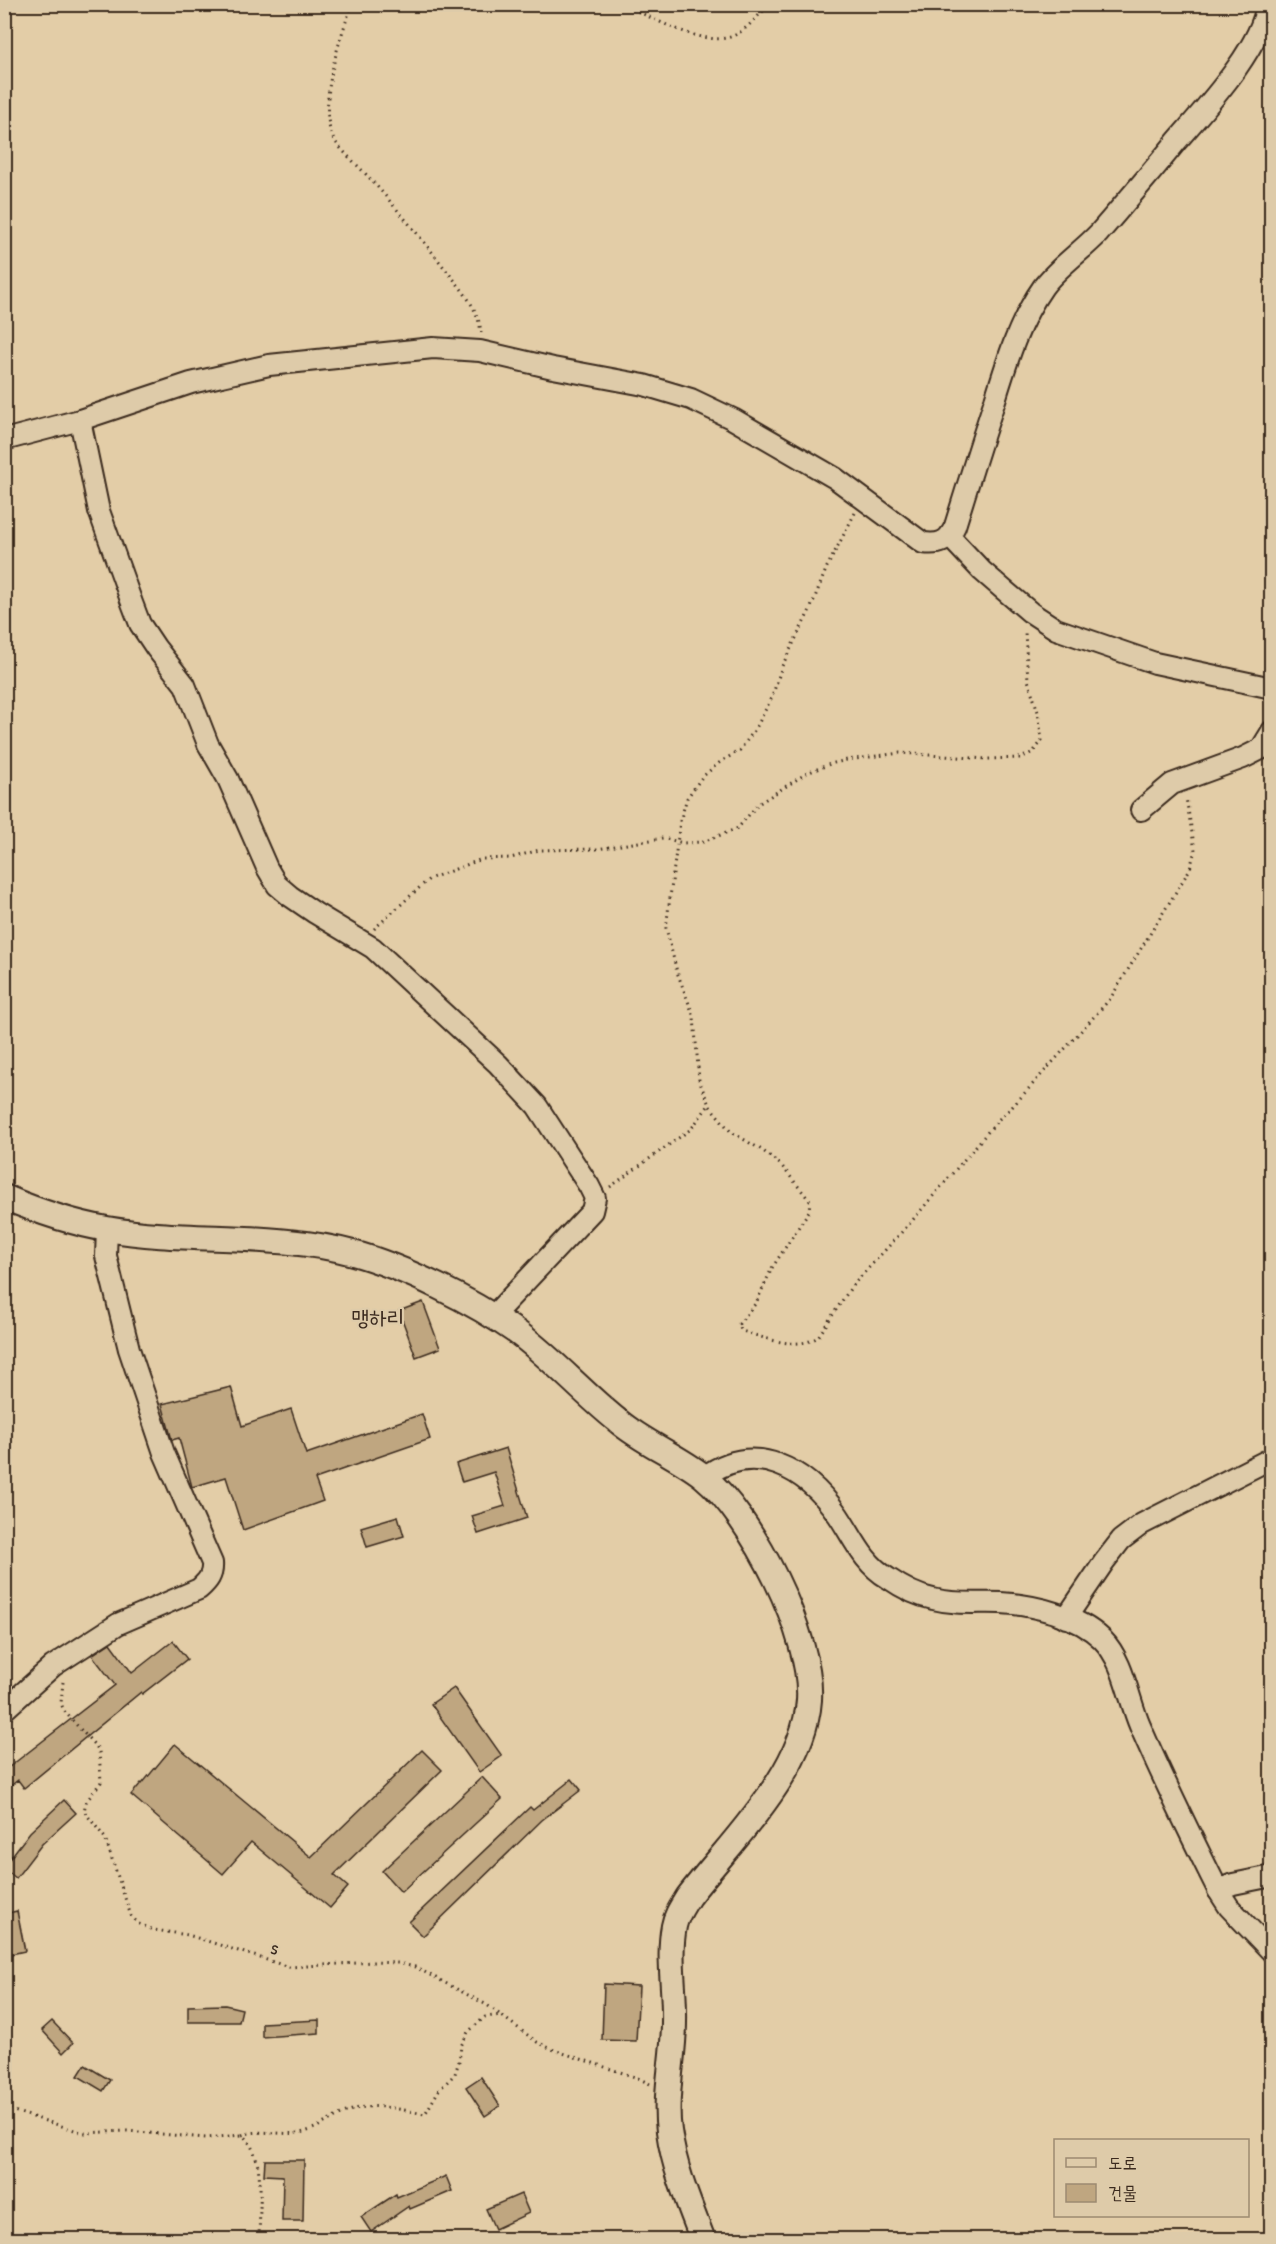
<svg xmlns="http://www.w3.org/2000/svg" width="1276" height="2244" font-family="'Patrick Hand','Poor Story',sans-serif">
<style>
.building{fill:#bfa680;stroke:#3b2a1e;stroke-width:1.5}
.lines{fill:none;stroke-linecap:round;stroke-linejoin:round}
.minor-casing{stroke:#3b2a1e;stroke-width:24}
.tertiary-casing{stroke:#3b2a1e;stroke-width:28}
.path{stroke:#3b2a1e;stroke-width:3;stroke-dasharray:1.5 4.5;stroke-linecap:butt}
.minor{stroke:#decba9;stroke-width:20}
.tertiary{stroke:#decba9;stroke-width:24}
.labels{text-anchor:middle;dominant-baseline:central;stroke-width:4.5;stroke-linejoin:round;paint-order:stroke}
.street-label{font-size:20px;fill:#3b2a1e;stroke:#decba9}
.quarter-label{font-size:22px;fill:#3b2a1e;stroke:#decba9}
</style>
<rect width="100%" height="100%" fill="#e3cda7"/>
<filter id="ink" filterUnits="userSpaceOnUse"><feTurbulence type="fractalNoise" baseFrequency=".0167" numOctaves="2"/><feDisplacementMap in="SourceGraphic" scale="12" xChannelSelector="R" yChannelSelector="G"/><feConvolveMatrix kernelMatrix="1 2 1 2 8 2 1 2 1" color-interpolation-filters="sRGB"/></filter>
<g filter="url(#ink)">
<g class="building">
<polygon points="423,1302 440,1348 416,1357 399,1311"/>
<polygon points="231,1387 242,1426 291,1409 306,1454 422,1414 430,1439 315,1479 323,1501 243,1530 226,1477 192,1487 179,1438 172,1440 162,1404"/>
<polygon points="506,1448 527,1518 478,1534 472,1516 505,1506 494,1472 462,1482 456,1464"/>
<polygon points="398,1516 404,1536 367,1547 361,1527"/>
<polygon points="173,1641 187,1659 142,1694 141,1692 24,1788 18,1780 4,1791 4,1771 115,1685 92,1655 110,1643 132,1673"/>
<polygon points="454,1688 502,1756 479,1772 431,1704"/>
<polygon points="175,1744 311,1857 422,1750 442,1770 334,1875 348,1887 330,1908 251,1842 223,1874 131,1795 141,1783 142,1784"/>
<polygon points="482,1777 502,1799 401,1892 382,1871"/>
<polygon points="572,1779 581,1790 542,1820 423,1936 409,1922 530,1807 533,1810"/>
<polygon points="64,1800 76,1813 42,1844 16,1878 4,1869 4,1866 30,1832"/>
<polygon points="17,1911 25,1951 11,1954 4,1914"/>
<polygon points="604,1984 639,1986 636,2041 602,2040"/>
<polygon points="225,2005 242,2009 239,2022 188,2022 188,2006"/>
<polygon points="319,2020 319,2033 262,2037 262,2023"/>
<polygon points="52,2021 73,2043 63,2053 42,2030"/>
<polygon points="85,2065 110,2080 103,2091 78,2076"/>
<polygon points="481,2077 500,2106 485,2116 466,2087"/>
<polygon points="265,2160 304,2160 303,2221 282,2221 283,2176 264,2175"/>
<polygon points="446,2176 452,2191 410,2209 409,2206 371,2232 361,2217 396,2194 397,2197"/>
<polygon points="521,2194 529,2213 495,2229 486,2209"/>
</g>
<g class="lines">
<defs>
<g id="minor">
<polyline points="80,420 99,511 132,603 140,624 156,648 185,685 208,744 228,779 267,868 277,885 290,896 315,913 373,948 498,1064 537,1106 589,1186 595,1198 592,1211 493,1316"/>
<path d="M4,440L80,420L191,383L269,365L433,348L480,351L553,368L644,385L691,399L733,419L835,478L923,543C940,545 948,542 955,526C968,484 981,442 995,400C1007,361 1019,321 1043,287C1058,267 1081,252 1099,233C1125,203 1151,173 1176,142C1205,108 1261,49 1267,4"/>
<polyline points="950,537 982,571 1004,590 1030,612 1056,629 1155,663 1272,688"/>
<polyline points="1141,810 1172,784 1243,758 1261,749 1272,731"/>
<path d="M704,1477C755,1439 806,1469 838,1515C854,1539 863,1563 888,1578C901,1587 918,1596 933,1599C956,1605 978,1602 1001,1603C1034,1605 1077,1615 1102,1639C1124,1661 1128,1698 1140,1726C1164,1781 1191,1836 1218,1890L1229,1907L1272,1952"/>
<polyline points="1066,1618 1104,1562 1121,1540 1142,1524 1272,1458"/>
<path d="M4,1710L53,1666L118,1624L199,1589C208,1581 213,1575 212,1563L164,1453L129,1349L106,1256L107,1229"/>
<polyline points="1218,1890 1233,1884 1272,1876"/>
</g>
<path id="tertiary" d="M4,1197C37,1211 72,1223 107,1229C186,1243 276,1232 353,1253C404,1267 475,1302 518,1333C554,1360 583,1393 618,1421C644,1443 676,1455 703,1476C752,1516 813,1636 809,1700C804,1773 730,1842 688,1897C682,1907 676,1915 674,1926C668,1957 675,1990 674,2022C674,2058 664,2095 669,2131C674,2168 689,2204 703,2240"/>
</defs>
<use href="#minor" class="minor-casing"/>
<use href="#tertiary" class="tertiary-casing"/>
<g class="path">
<path d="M352,4C340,39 317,103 333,138C337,147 365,172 373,182C398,210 423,240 446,270C461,288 479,309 481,333"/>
<path d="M622,4C650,16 706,50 735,35C749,28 759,14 770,4"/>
<path d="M855,513L827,567L810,610L782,666L772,697L756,728L740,750L719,763L702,777L687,798L680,821L666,928L677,972L694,1017L699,1080L709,1105L731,1132L762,1150L781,1165L810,1201L809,1211L772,1268L756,1303L738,1325L742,1331C765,1338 796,1351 818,1337L852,1286L911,1222L998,1120L1012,1107L1110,999L1190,869L1195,850L1186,798"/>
<polyline points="374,929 429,879 482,859 511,858 539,850 598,849 663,838 683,843 703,842 738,828 758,804 807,773 830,764 847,760 900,753 987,759 1021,758 1033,752 1042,741 1038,712 1028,680 1025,632"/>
<polyline points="610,1187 691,1129 709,1105"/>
<polyline points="63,1682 61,1703 64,1711 99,1750 101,1782 86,1802 84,1811 105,1838 131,1916 139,1924 154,1930 188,1935 289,1967 374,1962 398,1963 415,1967 487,2005 537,2042 554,2050 638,2078 650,2084"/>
<path d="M4,2108L84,2133L127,2131L206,2138L242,2135C267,2155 259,2210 259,2240"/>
<path d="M242,2135C259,2129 278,2135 297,2133C316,2132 333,2115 352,2110C375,2102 401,2110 425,2114L439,2090L455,2074L459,2061L461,2046L468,2032L485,2017L502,2015"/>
</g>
<use href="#minor" class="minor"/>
<use href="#tertiary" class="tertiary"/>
</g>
</g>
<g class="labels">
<g class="street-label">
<text transform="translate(275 1947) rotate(16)">s</text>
</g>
<g class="quarter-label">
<text x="378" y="1317">맹하리</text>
</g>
</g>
<rect width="1276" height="2244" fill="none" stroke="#decba9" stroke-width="24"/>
<rect x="12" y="12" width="1252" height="2220" fill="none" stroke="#3b2a1e" stroke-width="2" filter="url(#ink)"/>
<rect x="1054" y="2139" width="195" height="78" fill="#decba9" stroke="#9d8b71" stroke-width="1.5"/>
<rect x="1066" y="2158" width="30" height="9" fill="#decba9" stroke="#9d8b71" stroke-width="1.5"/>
<text x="1108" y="2169" font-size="18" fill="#3b2a1e">도로</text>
<rect x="1066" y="2184" width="30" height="18" fill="#bfa680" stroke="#9d8b71" stroke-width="1.5"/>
<text x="1108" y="2199" font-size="18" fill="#3b2a1e">건물</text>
</svg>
